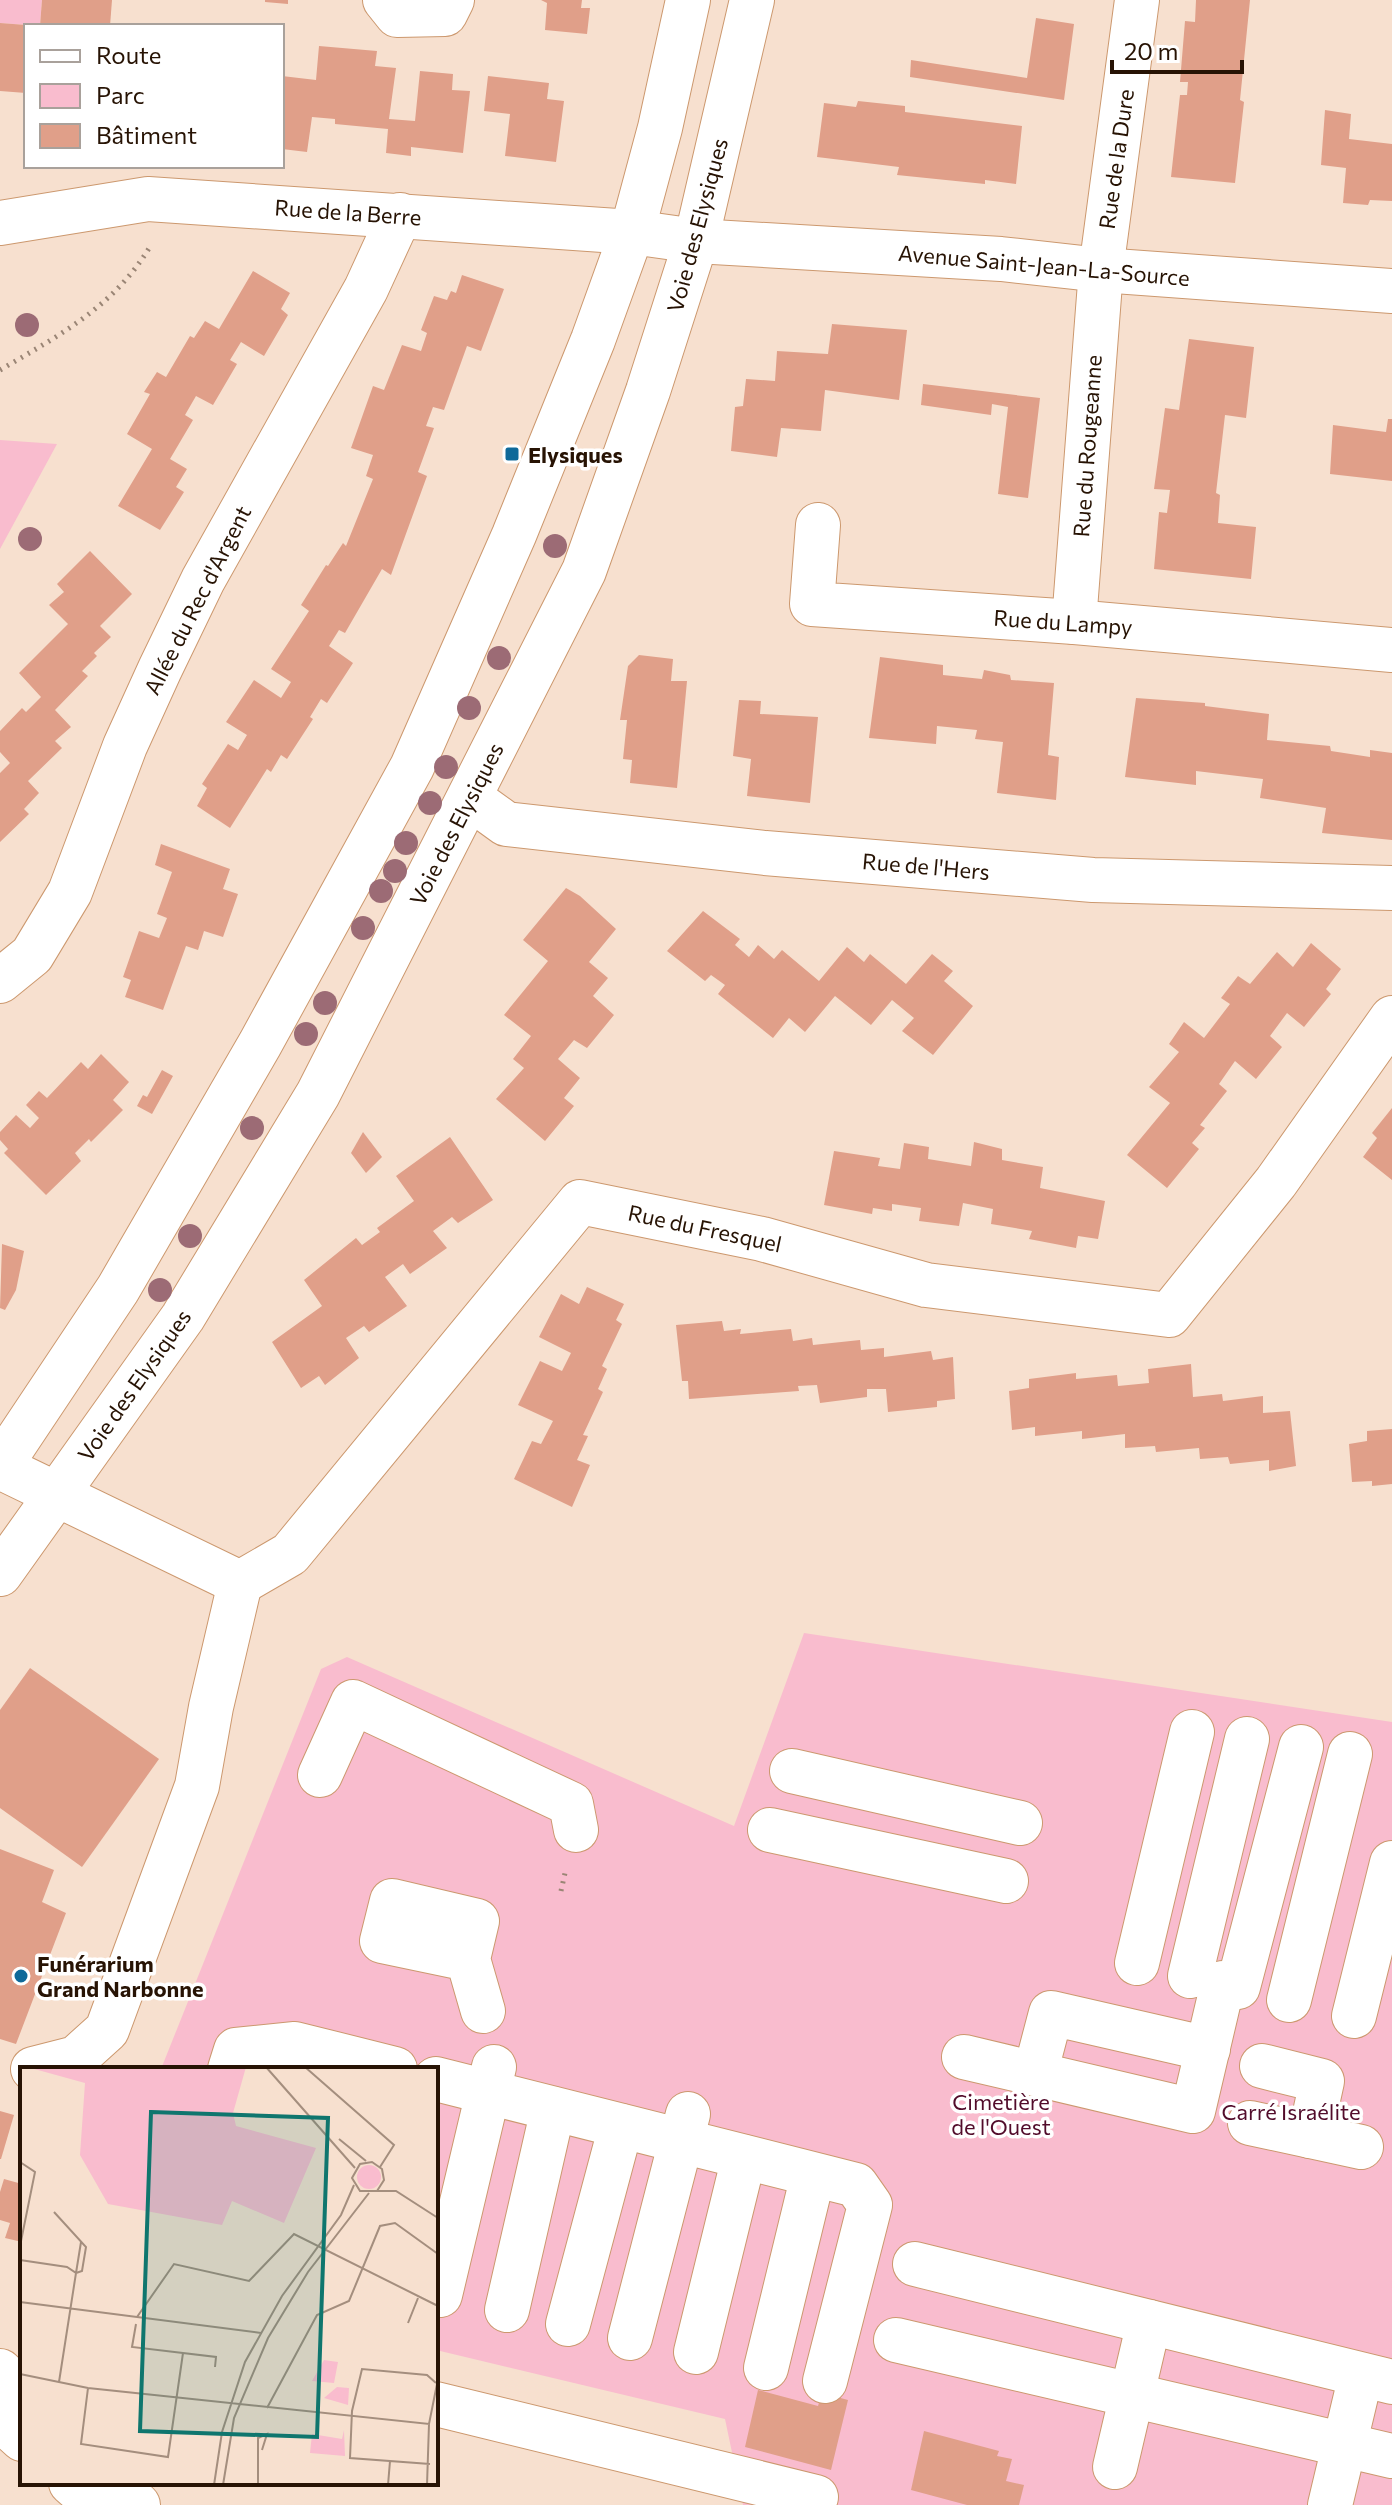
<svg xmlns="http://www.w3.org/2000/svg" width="1392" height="2505" font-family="Commissioner,sans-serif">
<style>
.green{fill:#f9bcce}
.building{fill:#e09f89}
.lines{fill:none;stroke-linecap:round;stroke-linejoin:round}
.minor-casing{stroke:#cc986e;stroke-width:46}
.major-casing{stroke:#cc986e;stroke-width:46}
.path{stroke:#9a8575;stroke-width:5;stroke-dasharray:2 6;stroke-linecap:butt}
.minor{stroke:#fff;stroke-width:44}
.major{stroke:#fff;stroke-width:44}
.tree{fill:#9c6b75}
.poi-dot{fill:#0f6999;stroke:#fff;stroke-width:3}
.labels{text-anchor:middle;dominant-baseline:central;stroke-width:7;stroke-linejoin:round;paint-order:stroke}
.street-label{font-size:22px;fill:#271304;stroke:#fff}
.poi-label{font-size:22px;font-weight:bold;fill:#271304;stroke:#fff;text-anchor:start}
.park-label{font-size:22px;fill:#520c2b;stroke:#fff}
.inset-road{fill:none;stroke:#a48e7e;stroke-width:2}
.view{fill:#0f766e;fill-opacity:0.15;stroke:#0f766e;stroke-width:4}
.inset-edge{fill:none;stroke:#271304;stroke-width:4}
</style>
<rect width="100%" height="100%" fill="#f7e0cf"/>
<g class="green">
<polygon points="0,0 42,0 40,26 0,23"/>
<polygon points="0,440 57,444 0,549"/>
<polygon points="804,1633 1392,1722 1392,2505 743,2505 725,2419 436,2350 436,2069 161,2069 321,1669 347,1657 734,1826"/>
</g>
<g class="building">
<polygon points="42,0 112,0 110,26 40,26"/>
<polygon points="265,0 288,0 288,4 265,2"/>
<polygon points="541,0 582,0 581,8 590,8 587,34 545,30 547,3"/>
<polygon points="1196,0 1250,0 1240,100 1244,102 1235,183 1171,177 1180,95 1187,95 1188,82 1180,82 1185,21 1195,22"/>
<polygon points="1036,18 1074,24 1064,100 910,77 911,60 1027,78"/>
<polygon points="0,23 26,25 26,93 0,91"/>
<polygon points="319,46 377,51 375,66 396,68 389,119 415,121 420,71 453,74 452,90 470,91 463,153 411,147 411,156 386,153 388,129 335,124 335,119 312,117 307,152 282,149 282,76 316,80"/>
<polygon points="488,76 549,83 547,99 564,101 556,162 505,156 510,114 484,111"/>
<polygon points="858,101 905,106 905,112 1022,126 1016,184 985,180 985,184 897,175 899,167 817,157 824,103 856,107"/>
<polygon points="1325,110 1351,114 1349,139 1392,144 1392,201 1370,200 1368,205 1343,203 1346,168 1321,165"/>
<polygon points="253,271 290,293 281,309 288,315 264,356 241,342 230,360 237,364 213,405 196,396 185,415 193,420 170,459 187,469 176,487 184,492 160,530 118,506 152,449 127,434 150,394 144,392 157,372 166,377 190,336 194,338 205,321 219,329"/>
<polygon points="462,275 504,289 481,351 467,346 444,410 433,407 426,426 434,428 418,472 427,476 391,575 382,569 345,633 339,630 329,646 353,663 327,703 321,699 310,717 313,719 287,759 281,755 271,772 267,769 230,828 197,806 207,788 202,784 228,744 238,750 247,735 226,722 254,680 281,698 291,682 271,669 309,611 301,605 326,565 328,566 343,543 346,546 373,479 366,476 373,455 351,448 373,386 384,390 402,345 421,351 427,333 421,330 434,296 447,300 451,291 456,293"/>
<polygon points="832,324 907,330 899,400 825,390 821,431 781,428 777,457 731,451 735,407 743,406 746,379 775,381 777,351 828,354"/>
<polygon points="1189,339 1254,347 1246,418 1225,415 1216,493 1220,495 1218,523 1256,527 1251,579 1154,569 1159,512 1167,513 1170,490 1154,489 1165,408 1179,410"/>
<polygon points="923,384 1040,398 1028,498 998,494 1008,407 992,404 991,415 921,405"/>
<polygon points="1388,419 1392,419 1392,481 1330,474 1333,425 1386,432"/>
<polygon points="90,551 132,594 100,626 111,637 94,653 97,656 82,671 88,676 55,710 71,727 55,741 62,748 28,781 39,793 24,809 29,814 0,842 0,773 10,763 0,752 0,731 22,708 26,712 41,697 19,673 68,624 49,605 64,592 57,584"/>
<polygon points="639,655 673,659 671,681 687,681 677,788 630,783 632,760 623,759 627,720 620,720 628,666"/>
<polygon points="880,657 943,665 943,675 982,679 984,670 1010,675 1011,680 1054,683 1048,755 1059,757 1056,800 997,793 1003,742 975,739 977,730 937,726 936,744 869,738"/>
<polygon points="1136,698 1205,703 1205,706 1269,714 1267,740 1330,746 1331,751 1370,757 1370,750 1392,753 1392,840 1322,833 1326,808 1260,798 1263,779 1196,771 1196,785 1125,777"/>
<polygon points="739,700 761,701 760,714 818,717 810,803 747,796 751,759 733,756"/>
<polygon points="161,844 230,869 223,889 238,894 223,937 204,931 198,950 186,946 163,1010 125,997 131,980 123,977 139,931 159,938 167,918 157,914 172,872 155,865"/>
<polygon points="566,888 580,896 616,929 589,962 608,978 593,996 614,1015 587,1048 574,1040 558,1059 580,1078 564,1098 574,1106 545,1141 496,1099 524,1068 513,1059 531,1036 504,1015 548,961 523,940"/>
<polygon points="703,911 740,939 735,945 749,957 758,945 774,959 782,950 819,981 847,947 864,962 870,954 906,984 932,954 953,971 944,981 973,1006 933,1055 902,1031 914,1018 892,1000 871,1025 835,996 805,1032 789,1018 773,1038 718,994 725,985 711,975 705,981 667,951"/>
<polygon points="1311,943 1341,969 1326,989 1331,994 1304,1027 1287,1013 1270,1036 1282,1047 1256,1079 1235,1061 1219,1084 1227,1091 1200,1125 1205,1128 1192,1143 1199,1149 1167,1188 1127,1155 1170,1103 1149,1087 1179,1052 1169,1044 1184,1022 1204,1038 1230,1004 1221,998 1238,976 1250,984 1277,952 1293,967"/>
<polygon points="101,1054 129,1082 113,1100 123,1110 91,1142 89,1139 75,1153 81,1161 46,1195 4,1153 8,1149 0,1140 0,1132 16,1115 30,1128 39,1118 26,1105 39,1091 47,1098 81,1062 88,1069"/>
<polygon points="162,1070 173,1076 152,1114 137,1106 143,1095 147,1097"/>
<polygon points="1392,1108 1392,1180 1363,1157 1377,1138 1372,1133"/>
<polygon points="363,1132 382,1157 366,1173 351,1153"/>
<polygon points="450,1137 493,1200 458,1223 452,1217 433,1231 447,1248 410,1274 403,1264 385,1277 407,1306 369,1332 364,1326 346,1338 359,1358 325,1385 319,1376 301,1388 272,1342 322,1306 304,1280 356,1238 362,1245 380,1232 377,1228 414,1201 396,1176"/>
<polygon points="974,1142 1002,1149 1002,1160 1043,1167 1040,1188 1105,1201 1098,1239 1078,1236 1076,1248 1029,1239 1032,1231 991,1224 993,1209 963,1203 959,1226 919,1221 921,1208 892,1204 892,1211 873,1208 872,1214 824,1205 834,1151 880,1158 878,1166 900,1169 904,1143 929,1147 928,1159 971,1166"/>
<polygon points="2,1244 24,1251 16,1290 5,1310 0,1308"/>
<polygon points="587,1287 624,1304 616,1320 622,1324 602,1366 607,1369 598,1389 603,1392 583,1435 588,1436 577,1460 590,1465 572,1507 514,1479 532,1441 541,1444 553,1421 518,1405 540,1361 562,1371 571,1353 539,1337 561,1294 579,1304"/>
<polygon points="722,1321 724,1331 741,1329 740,1334 791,1329 793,1341 812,1338 813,1345 860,1340 861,1350 884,1348 884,1357 931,1351 933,1360 953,1357 955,1399 937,1401 937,1407 888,1412 886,1389 867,1389 867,1397 820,1403 817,1385 798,1386 799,1391 689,1399 688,1381 682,1381 676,1325"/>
<polygon points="1191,1364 1193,1397 1222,1394 1223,1401 1263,1396 1263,1413 1290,1411 1296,1466 1269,1471 1269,1460 1230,1464 1228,1457 1200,1459 1199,1448 1156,1452 1155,1446 1125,1448 1125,1434 1082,1439 1082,1431 1035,1436 1035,1427 1012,1430 1009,1391 1029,1388 1029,1379 1076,1373 1076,1379 1117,1375 1118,1386 1149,1383 1148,1369"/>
<polygon points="1392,1429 1392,1484 1372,1486 1372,1481 1352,1482 1349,1444 1367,1441 1367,1431"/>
<polygon points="30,1668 159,1759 82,1867 0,1808 0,1710"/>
<polygon points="0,1849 54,1870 42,1902 66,1913 16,2044 0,2039"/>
<polygon points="0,2111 14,2115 1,2159 0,2159"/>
<polygon points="4,2179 22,2184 22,2242 5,2238 10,2223 0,2220 0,2192"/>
<polygon points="758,2390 818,2406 822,2393 848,2400 831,2470 745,2447"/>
<polygon points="924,2431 999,2451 997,2456 1012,2459 1006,2481 1024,2485 1019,2505 967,2505 911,2490"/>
</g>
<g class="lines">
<defs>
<g id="minor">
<polyline points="385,0 397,15 445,14 452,0"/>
<polyline points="0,223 148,199 632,232 696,241 1001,259 1101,270 1392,291"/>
<polyline points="818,525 812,604 1074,622 1392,650"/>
<polyline points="1074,622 1101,270 1137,0"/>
<polyline points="470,798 506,824 765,853 1093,880 1392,888"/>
<polyline points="0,981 32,955 70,892 125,746 160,669 203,580 366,289 400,215"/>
<polyline points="0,1466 118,1289 260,1044 412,767 514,535 593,340 632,232 660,128 688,0"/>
<polyline points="0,1467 240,1583 290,1554 580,1202 762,1239 926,1285 1169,1315 1276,1182 1392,1018"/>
<polyline points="0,1574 183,1317 318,1094 584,571 648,391 696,241 752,0"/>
<polyline points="792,1771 1020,1823"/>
<polyline points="320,1775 353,1702 571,1804 576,1830"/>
<polyline points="770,1830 1006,1881"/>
<polyline points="468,1959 382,1941 392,1901 477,1921 468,1959 483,2011"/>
<polyline points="1137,1963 1192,1732"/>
<polyline points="1190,1976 1247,1739"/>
<polyline points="1238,1987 1301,1747"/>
<polyline points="1289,2000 1350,1754"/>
<polyline points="1354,2016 1392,1863"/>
<polyline points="964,2057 1193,2111 1223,1983"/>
<polyline points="1262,2066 1322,2081 1310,2136"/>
<polyline points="33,2069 76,2058 107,2030 197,1786 211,1707 240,1583"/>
<polyline points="230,2069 236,2050 295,2044 395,2069"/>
<polyline points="1035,2074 1051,2013 1208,2049"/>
<polyline points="436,2079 856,2185 870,2205 825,2381"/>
<polyline points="1250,2123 1361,2147"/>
<polyline points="915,2264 1392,2382"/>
<polyline points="440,2295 494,2067"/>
<polyline points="507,2310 553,2109"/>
<polyline points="568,2324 621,2126"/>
<polyline points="630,2338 688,2114"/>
<polyline points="896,2340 1392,2456"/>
<polyline points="696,2352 744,2157"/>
<polyline points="766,2368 813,2175"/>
<polyline points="436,2404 816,2497"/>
<polyline points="1115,2467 1149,2322"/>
<polyline points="1330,2505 1361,2375"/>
</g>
<g id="major">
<polyline points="0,2371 22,2392"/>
<polyline points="0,2419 22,2439"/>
<polyline points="71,2483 96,2505"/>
<polyline points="115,2483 138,2505"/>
</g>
</defs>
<use href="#minor" class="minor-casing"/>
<use href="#major" class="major-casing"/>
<g class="path">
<path d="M0,370C60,335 115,306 151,245"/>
<polyline points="561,1891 565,1873"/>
</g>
<use href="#minor" class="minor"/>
<use href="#major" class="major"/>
</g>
<g class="tree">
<circle cx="27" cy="325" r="12"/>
<circle cx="30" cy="539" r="12"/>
<circle cx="555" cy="546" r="12"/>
<circle cx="499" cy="658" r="12"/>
<circle cx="469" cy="708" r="12"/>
<circle cx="446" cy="767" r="12"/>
<circle cx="430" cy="803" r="12"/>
<circle cx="406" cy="843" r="12"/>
<circle cx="395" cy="871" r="12"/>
<circle cx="381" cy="891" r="12"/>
<circle cx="363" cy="928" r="12"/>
<circle cx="325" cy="1003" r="12"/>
<circle cx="306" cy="1034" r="12"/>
<circle cx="252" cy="1128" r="12"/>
<circle cx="190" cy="1236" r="12"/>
<circle cx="160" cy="1290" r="12"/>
</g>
<g class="poi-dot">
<rect x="504" y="446" width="16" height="16" rx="4"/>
<circle cx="21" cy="1976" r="8"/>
</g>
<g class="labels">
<g class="street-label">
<text transform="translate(1116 159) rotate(-82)">Rue de la Dure</text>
<text transform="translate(348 212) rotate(4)">Rue de la Berre</text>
<text transform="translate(697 225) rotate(-75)">Voie des Elysiques</text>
<text transform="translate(1044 265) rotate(5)">Avenue Saint-Jean-La-Source</text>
<text transform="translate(1087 446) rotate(-86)">Rue du Rougeanne</text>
<text transform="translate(197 600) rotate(-63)">Allée du Rec d'Argent</text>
<text transform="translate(1063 622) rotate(4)">Rue du Lampy</text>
<text transform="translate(456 824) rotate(-63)">Voie des Elysiques</text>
<text transform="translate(926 866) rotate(5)">Rue de l'Hers</text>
<text transform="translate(705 1228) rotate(12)">Rue du Fresquel</text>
<text transform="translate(134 1385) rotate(-55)">Voie des Elysiques</text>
</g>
<g class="poi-label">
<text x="528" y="454">Elysiques</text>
<text x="37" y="1963">Funérarium<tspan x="37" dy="25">Grand Narbonne</tspan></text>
</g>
<g class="park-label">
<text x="1001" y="2101">Cimetière<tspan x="1001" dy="25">de l'Ouest</tspan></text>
<text x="1291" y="2111">Carré Israélite</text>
</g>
</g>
<g transform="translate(20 2067)">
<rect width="418" height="418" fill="#f7e0cf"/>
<path d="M7,0H226L213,46L216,59L296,81L264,156L212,134L202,158L88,137L60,88L65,16ZM337 110a12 12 0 1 1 24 0a12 12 0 1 1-24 0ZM304,293L318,295L314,316L292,314ZM317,320L329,321L328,338L304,331ZM324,363L325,389L290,386L292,367L322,372Z" fill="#f9bcce"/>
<path class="inset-road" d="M246,0L335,101M285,0L374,78L360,100M319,72L346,94M0,95L15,105L0,179M357,124L364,113L362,102L352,95L340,97L332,111L340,124H376L418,151M34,145L66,180L62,204L56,206M0,193L47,200L56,206L39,315M56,206L61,175M0,235L241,266M117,250L154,197L229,214L274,167L418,239M388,256L398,231M116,257L112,280L196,290L195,300M0,307L68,321L409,357L418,312M68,321L61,377L148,390L163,286M247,341L297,248L329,234L360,159L375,156L418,187M410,397L330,391L332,344L342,302L407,308L416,316M194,418L202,365L225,295L262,229L321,148L334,118M203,418L214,351L248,271L288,205L349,126M238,418V371L247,367L242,383M368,418L370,394M407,418L409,357"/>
<path class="view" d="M131,45L308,51L297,370L120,364Z"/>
<rect width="418" height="418" class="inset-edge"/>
</g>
<rect x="24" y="24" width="260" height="144" fill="#ffffff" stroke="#a9a19b" stroke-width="2"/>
<rect x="40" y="50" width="40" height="12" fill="#ffffff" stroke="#a9a19b" stroke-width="2"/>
<text x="96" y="64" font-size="24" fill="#271304">Route</text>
<rect x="40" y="84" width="40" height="24" fill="#f9bcce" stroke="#a9a19b" stroke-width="2"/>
<text x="96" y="104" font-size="24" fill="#271304">Parc</text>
<rect x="40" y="124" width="40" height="24" fill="#e09f89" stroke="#a9a19b" stroke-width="2"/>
<text x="96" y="144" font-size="24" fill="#271304">Bâtiment</text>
<path d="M1112 60v12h130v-12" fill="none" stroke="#271304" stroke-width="4"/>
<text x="1124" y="60" font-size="24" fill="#271304" stroke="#ffffff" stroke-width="6" paint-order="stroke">20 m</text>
</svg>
